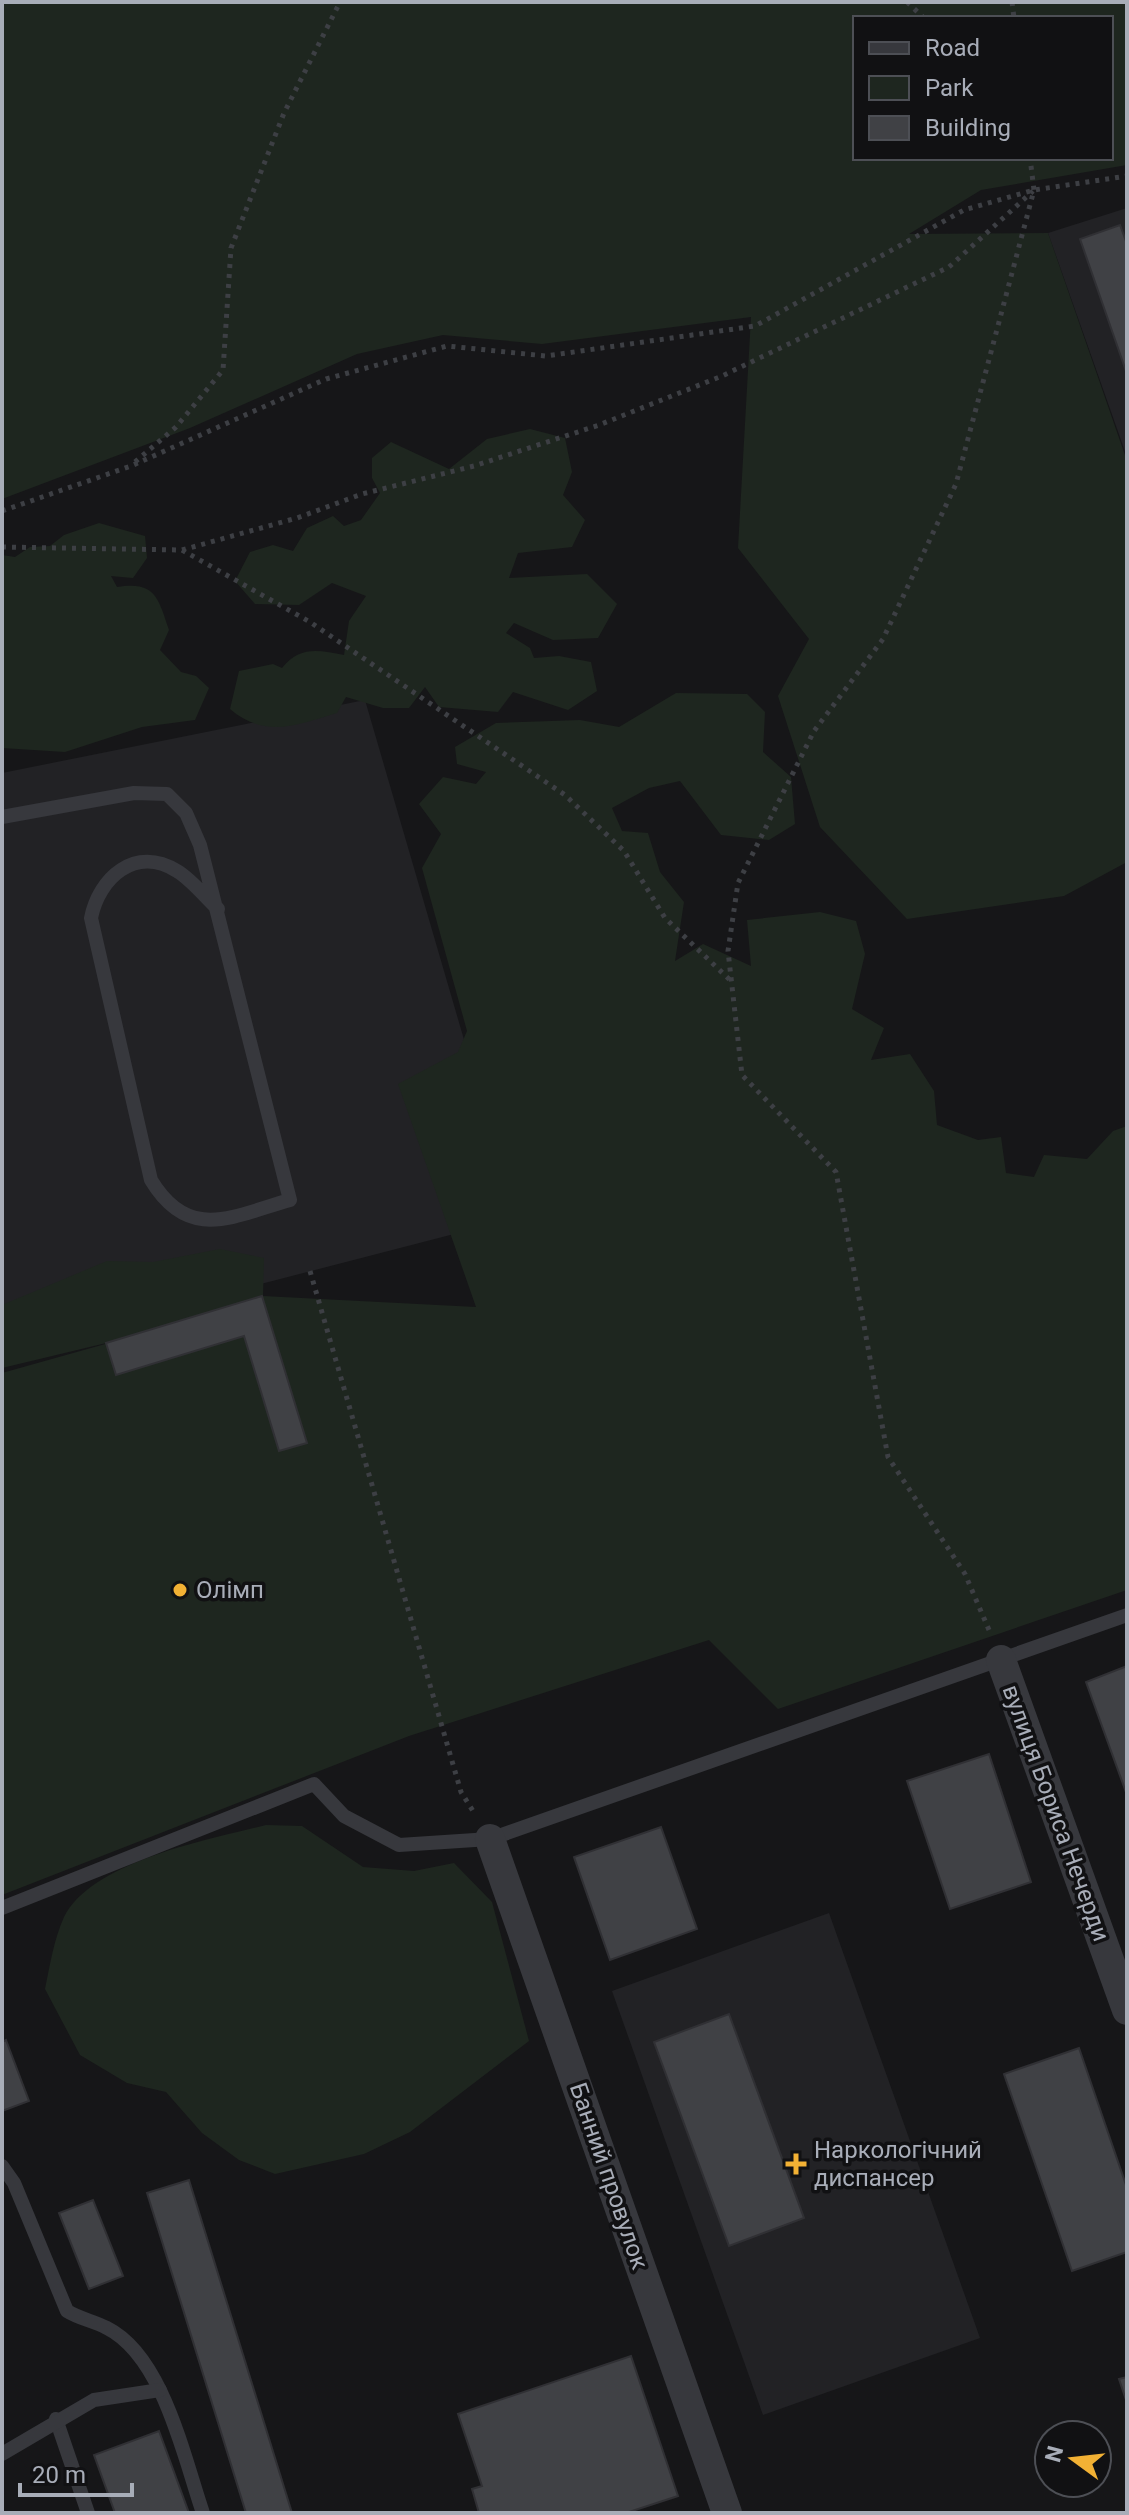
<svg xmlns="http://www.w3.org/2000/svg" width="1129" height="2515" font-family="Roboto,sans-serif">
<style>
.built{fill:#222225}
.green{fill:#1e261f;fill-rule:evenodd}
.building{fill:#404145;stroke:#303034;stroke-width:2}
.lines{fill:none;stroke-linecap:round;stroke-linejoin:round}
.path{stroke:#3d3f44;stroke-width:5;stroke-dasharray:4 6;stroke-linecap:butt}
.lane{stroke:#37383d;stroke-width:14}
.street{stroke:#37383d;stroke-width:30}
.poi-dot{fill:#f2b134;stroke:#111113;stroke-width:3}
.labels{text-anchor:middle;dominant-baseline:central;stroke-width:7;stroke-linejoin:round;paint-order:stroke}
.poi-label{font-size:24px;fill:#a8adb8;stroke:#111113;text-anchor:start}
.street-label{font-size:24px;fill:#a8adb8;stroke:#111113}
</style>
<rect width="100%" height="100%" fill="#161618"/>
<g class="built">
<polygon points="1127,208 1127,457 1048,233"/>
<polygon points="365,700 516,1218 2,1351 2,773"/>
<polygon points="829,1913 980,2338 763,2415 612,1991"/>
</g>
<g class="green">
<path d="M2,2H1127V165L981,190L909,234L1048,233L1127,461V862L1064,896L907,919L820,827L778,696L809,639L738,548L751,317L542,344L443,335L357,354L190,428L2,499ZM855,18H1111V158H855Z"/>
<path d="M530,429L565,438L572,472L563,495L585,520L572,547L518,553L509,578L587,574L617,604L598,638L553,640L514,623L506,633L530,648L534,658L559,656L591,662L597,691L568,710L513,692L498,712L439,707L425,687L409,708H383L346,697L337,713C297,725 265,739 230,709L239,671L273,664L282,668C300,646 318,650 344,655L349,621L366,596L332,583L299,605L255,604L235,581L250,552L273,545L293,551L307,528L333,516L344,526L361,520L380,493L372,478V458L391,442L449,469L487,439Z"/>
<path d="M99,523L145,536L147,558L133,578L111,576L117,587C155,581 158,597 169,630L160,650L181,672L196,676L209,688L195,720L142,727L65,752L2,748V555L15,557L30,547L50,546L64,535Z"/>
<polygon points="676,693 747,694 765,712 763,752 791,777 795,824 769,840 721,835 680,781 649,788 612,808 622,831 648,833 660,872 684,902 675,961 703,944 751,966 747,920 820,912 856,921 865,954 852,1009 884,1028 871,1060 910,1054 934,1091 937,1125 978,1140 1001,1137 1006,1173 1034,1177 1044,1155 1087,1159 1113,1131 1127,1126 1127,1590 778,1709 709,1640 409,1736 2,1895 2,1373 123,1339 2,1368 2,1305 107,1261 153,1262 220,1249 264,1258 263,1296 476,1307 398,1084 458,1052 467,1031 422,868 441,834 419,804 443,777 476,784 486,772 457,764 455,747 496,723 580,720 619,727"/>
<path d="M266,1825L302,1826L363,1867L414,1871L454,1863L492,1902L529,2041L410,2132L364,2154L275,2174L239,2160L202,2133L166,2092L127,2083L80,2055L45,1989C50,1965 54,1939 64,1917C92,1861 210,1839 266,1825Z"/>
</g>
<g class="building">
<polygon points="1120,225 1127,244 1127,374 1080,239"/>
<polygon points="262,1296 307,1443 279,1451 244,1336 116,1375 106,1343"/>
<polygon points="1127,1666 1127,1795 1086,1682"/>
<polygon points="989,1754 1031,1882 950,1909 907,1781"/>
<polygon points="661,1827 697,1929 610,1960 574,1857"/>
<polygon points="729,2014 804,2218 729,2246 654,2042"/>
<polygon points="6,2040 29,2101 2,2111 2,2042"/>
<polygon points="1079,2048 1127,2188 1127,2252 1072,2271 1004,2074"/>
<polygon points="189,2180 292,2513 246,2513 147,2193"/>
<polygon points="93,2200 123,2276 89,2289 59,2213"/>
<polygon points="631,2356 678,2496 626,2513 479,2513 472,2489 482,2486 458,2414"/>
<polygon points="1127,2377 1127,2403 1119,2379"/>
<polygon points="159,2431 189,2513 115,2513 94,2455"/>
</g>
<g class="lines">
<g class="path">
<polyline points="907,2 924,18"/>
<polyline points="1012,2 1014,18"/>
<polyline points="135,462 176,427 223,370 231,248 284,113 340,2"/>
<polyline points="2,511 131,466 326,379 447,346 546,356 755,326 964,210 1034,190 1127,176"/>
<polyline points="2,547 182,550 297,518 362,494 474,466 599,425 722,376 949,267 1033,191"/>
<polyline points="182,550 310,622 565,795 624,851 665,918 731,981"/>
<polyline points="310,1271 461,1792 473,1811"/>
<polyline points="989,1630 965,1574 888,1457 836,1172 742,1075 728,951 738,883 814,731 883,639 956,484 1034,190 1030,158"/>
</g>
<g class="lane">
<path d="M2,817L134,793L167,794L186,813L200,845L290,1200C233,1216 189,1243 151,1180L91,918C99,878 135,845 177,871C192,880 205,897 218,909"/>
<polyline points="2,1908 314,1784 344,1816 399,1845 490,1839 1127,1615"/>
<path d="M2,2166L14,2183L67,2311C80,2319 94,2321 107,2328C163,2356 184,2458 203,2513"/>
<polyline points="56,2419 88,2513"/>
<polyline points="2,2454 94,2400 160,2390"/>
</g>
<g class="street">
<polyline points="1001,1660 1127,2010"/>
<polyline points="490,1839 727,2513"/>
</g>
</g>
<g class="poi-dot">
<circle cx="180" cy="1590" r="8"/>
<path d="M792 2152h8v8h8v8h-8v8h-8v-8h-8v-8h8z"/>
</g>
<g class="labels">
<g class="poi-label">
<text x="196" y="1590">Олімп</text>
<text x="814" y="2150">Наркологічний<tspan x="814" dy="28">диспансер</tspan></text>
</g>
<g class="street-label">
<text transform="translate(1056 1813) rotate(70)">вулиця Бориса Нечерди</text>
<text transform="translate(609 2176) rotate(71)">Банний провулок</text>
</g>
</g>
<rect width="1129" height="2515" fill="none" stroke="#a8adb8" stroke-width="8"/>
<rect x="853" y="16" width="260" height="144" fill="#111113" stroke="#4d4f55" stroke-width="2"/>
<rect x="869" y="42" width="40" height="12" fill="#37383d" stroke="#4d4f55" stroke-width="2"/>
<text x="925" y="56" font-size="24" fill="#a8adb8">Road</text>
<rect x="869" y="76" width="40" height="24" fill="#1e261f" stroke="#4d4f55" stroke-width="2"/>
<text x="925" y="96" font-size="24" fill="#a8adb8">Park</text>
<rect x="869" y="116" width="40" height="24" fill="#404145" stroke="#4d4f55" stroke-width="2"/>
<text x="925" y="136" font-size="24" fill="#a8adb8">Building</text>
<g transform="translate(1073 2459) rotate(285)"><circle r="38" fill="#111113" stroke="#4d4f55" stroke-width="2"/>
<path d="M0-6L14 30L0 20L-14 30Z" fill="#f2b134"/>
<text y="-12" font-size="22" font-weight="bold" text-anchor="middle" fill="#a8adb8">N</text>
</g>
<path d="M20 2483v12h112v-12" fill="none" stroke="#a8adb8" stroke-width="4"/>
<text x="32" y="2483" font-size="24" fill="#a8adb8" stroke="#111113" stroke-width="6" paint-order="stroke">20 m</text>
</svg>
